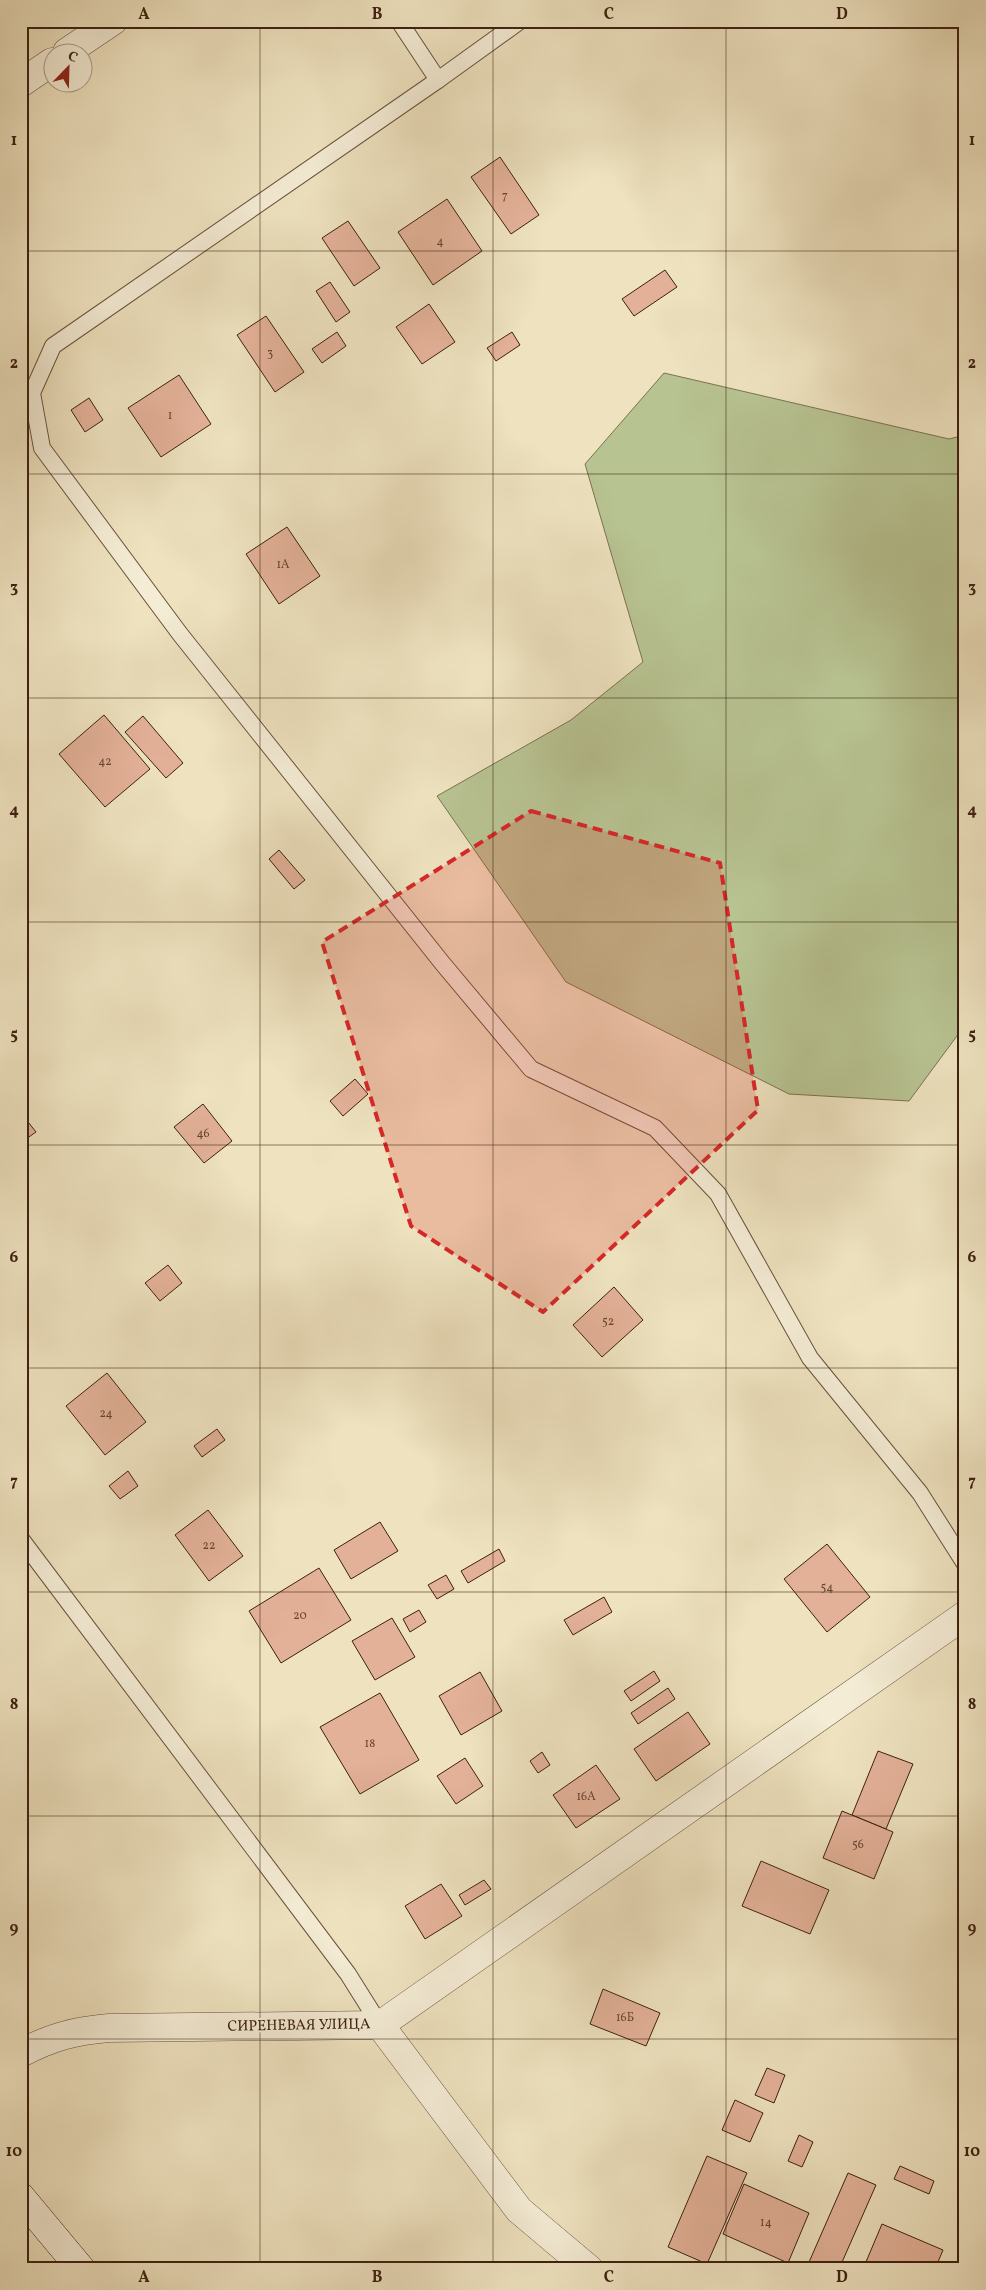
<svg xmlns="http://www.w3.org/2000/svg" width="986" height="2290" font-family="Vollkorn,serif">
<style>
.green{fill:#b8c392;stroke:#7a7251}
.building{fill:#e3b198;stroke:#3d2110}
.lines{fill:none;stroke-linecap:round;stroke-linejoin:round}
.service-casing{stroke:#69513c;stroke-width:18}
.minor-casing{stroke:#69513c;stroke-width:29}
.tertiary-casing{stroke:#69513c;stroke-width:29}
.secondary-casing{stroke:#3d2110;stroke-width:29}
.service{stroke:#f4ecd5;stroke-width:16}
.minor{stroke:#f4ecd5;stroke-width:28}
.tertiary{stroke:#f4ecd5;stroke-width:28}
.secondary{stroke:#f4ecd5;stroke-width:28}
.marked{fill:#d62828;fill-opacity:0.2;stroke:#d62828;stroke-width:4;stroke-dasharray:10 6;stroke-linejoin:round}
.grid{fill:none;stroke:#3d2110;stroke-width:1;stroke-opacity:0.55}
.labels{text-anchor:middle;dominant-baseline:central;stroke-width:4;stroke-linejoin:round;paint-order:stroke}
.number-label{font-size:12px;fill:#664532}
.street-label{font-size:15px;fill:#3d2110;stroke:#f4ecd5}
.neatline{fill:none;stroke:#3d2110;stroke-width:2}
.grid-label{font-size:16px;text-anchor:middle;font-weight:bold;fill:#3d2110}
</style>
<rect width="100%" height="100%" fill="#eee2bf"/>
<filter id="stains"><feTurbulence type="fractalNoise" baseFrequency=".004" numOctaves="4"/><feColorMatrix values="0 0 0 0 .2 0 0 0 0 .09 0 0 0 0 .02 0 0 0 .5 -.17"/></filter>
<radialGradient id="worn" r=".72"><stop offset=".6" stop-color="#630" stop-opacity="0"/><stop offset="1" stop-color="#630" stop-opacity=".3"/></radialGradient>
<polygon class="green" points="664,373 949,439 965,435 965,1025 909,1101 789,1094 566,982 437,796 571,720 643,662 585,464"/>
<g class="building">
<polygon points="500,157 539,215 511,234 471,177"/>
<polygon points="447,199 482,251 433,285 398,232"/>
<polygon points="348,221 380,268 354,286 322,238"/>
<polygon points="665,270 677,287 634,316 622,299"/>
<polygon points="330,282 350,312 336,322 316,291"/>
<polygon points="429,304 455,342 422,364 396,327"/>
<polygon points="266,316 304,372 275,392 237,335"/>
<polygon points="337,332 346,346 322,363 312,349"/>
<polygon points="512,332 520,345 496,361 487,348"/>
<polygon points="179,375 211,424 161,457 128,408"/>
<polygon points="89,398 103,420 85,432 71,410"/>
<polygon points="287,527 320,576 279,604 246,554"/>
<polygon points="104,715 150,769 105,807 59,754"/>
<polygon points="143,716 183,763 166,778 125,732"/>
<polygon points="279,850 305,880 294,889 269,859"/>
<polygon points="355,1079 368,1094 343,1116 330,1101"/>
<polygon points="203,1104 232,1141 204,1163 174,1127"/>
<polygon points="21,1113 36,1132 26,1139 21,1134"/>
<polygon points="168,1265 182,1283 160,1301 145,1283"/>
<polygon points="614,1287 643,1320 602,1357 573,1325"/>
<polygon points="107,1373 146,1422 105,1455 66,1406"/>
<polygon points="217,1429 225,1440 202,1457 194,1446"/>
<polygon points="128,1471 138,1486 120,1499 109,1486"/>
<polygon points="208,1510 243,1556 209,1581 175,1535"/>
<polygon points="380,1522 398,1551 351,1579 334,1550"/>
<polygon points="827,1544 870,1597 827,1632 784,1579"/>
<polygon points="499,1549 505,1561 468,1583 461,1571"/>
<polygon points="319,1568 351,1620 281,1663 249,1611"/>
<polygon points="446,1575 454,1589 437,1599 428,1585"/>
<polygon points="604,1597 612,1612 573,1635 564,1620"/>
<polygon points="419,1610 426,1622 410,1632 403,1619"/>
<polygon points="392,1618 415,1657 375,1680 352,1641"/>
<polygon points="654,1671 660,1681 631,1701 624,1691"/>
<polygon points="480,1672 502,1711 461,1735 439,1696"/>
<polygon points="668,1688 675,1699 638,1724 631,1713"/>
<polygon points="380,1693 419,1760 360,1794 320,1727"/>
<polygon points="688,1712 710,1744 656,1781 634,1749"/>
<polygon points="878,1751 913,1764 886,1829 852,1815"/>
<polygon points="542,1752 550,1765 538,1773 530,1761"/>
<polygon points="465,1758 483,1786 456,1804 437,1776"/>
<polygon points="596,1765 620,1799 576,1828 553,1795"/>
<polygon points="842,1811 893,1832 874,1879 823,1858"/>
<polygon points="761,1861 829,1890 810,1934 742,1906"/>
<polygon points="484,1880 491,1889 465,1905 459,1895"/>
<polygon points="441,1884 462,1916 425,1939 405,1906"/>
<polygon points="603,1989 660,2013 646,2046 590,2024"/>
<polygon points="767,2068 785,2075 774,2103 755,2095"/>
<polygon points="735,2100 763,2113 750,2142 722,2130"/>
<polygon points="799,2135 813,2142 802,2167 788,2161"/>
<polygon points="707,2156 747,2173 707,2264 668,2247"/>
<polygon points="900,2166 934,2181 929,2194 894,2179"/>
<polygon points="848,2173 876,2185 839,2269 806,2269"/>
<polygon points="744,2184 809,2213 788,2263 723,2234"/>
<polygon points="882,2224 943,2250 935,2269 863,2269"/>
</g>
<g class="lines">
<defs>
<g id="service">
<polyline points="399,21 438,80 53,346 32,393 42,448 180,634 443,964 531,1069 655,1128 718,1194 810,1358 920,1493 965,1564"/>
<polyline points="438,80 520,21"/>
<polyline points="21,1539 348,1974 380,2025"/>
</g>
<g id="minor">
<polyline points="380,2025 965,1615"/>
<path d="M21,2053C52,2037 74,2031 109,2028L380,2025L519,2210L589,2269"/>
</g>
<g id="tertiary">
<polyline points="67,52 113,21"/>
<polyline points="21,83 52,62"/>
</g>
<polyline id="secondary" points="21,2197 81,2269"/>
</defs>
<use href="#service" class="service-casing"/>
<use href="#minor" class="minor-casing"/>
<use href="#tertiary" class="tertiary-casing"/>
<use href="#secondary" class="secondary-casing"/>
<use href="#service" class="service"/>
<use href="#minor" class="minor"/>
<use href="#tertiary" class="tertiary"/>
<use href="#secondary" class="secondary"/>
</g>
<path class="marked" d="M531,811L720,863L758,1110L543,1312L411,1226L322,942Z"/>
<path class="grid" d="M260,21V2269M493,21V2269M726,21V2269M21,251H965M21,474H965M21,698H965M21,922H965M21,1145H965M21,1368H965M21,1592H965M21,1816H965M21,2039H965"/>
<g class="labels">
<g class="number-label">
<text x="505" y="196">7</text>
<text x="440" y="242">4</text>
<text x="270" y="354">3</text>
<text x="170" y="416">1</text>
<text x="283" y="565">1А</text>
<text x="105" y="762">42</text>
<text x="203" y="1134">46</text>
<text x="608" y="1322">52</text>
<text x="106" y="1414">24</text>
<text x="209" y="1546">22</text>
<text x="827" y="1588">54</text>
<text x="300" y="1616">20</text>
<text x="370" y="1744">18</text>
<text x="586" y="1797">16А</text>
<text x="858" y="1845">56</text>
<text x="625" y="2018">16Б</text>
<text x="766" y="2223">14</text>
</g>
<g class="street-label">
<text transform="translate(299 2026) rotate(-1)">СИРЕНЕВАЯ УЛИЦА</text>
</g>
</g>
<rect width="986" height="2290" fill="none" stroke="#eee2bf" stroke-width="55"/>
<g transform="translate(68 68) rotate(23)"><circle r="24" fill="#f4ecd5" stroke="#ab9b86"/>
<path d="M0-4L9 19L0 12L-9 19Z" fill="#8f2418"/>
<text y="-8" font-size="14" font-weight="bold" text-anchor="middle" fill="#3d2110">С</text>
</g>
<rect x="28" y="28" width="930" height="2234" class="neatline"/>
<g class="grid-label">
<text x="144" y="19">A</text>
<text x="377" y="19">B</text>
<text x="609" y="19">C</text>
<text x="842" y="19">D</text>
<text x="14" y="145">1</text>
<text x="972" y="145">1</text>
<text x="14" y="368">2</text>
<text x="972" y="368">2</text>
<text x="14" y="592">3</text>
<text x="972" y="592">3</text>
<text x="14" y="815">4</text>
<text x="972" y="815">4</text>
<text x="14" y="1039">5</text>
<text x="972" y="1039">5</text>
<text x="14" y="1262">6</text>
<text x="972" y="1262">6</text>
<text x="14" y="1486">7</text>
<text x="972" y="1486">7</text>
<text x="14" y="1709">8</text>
<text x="972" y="1709">8</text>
<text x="14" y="1933">9</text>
<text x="972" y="1933">9</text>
<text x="14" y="2156">10</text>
<text x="972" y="2156">10</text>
<text x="144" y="2282">A</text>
<text x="377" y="2282">B</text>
<text x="609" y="2282">C</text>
<text x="842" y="2282">D</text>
</g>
<rect width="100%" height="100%" filter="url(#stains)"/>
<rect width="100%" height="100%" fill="url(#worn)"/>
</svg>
